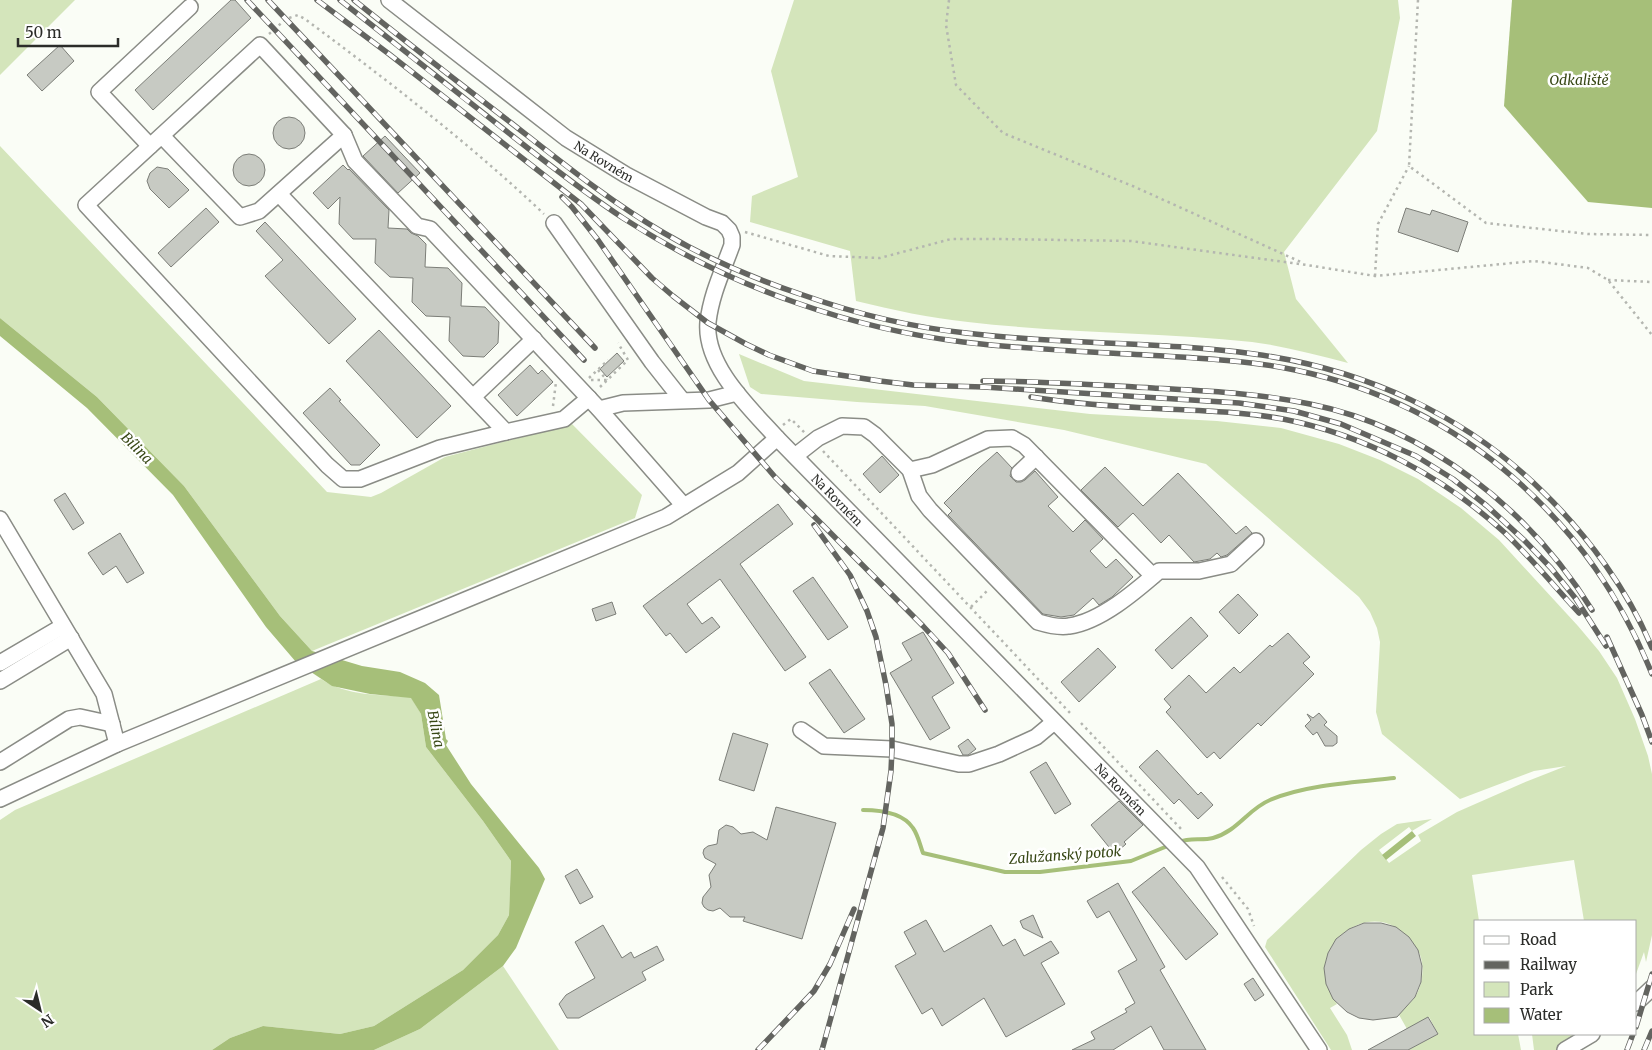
<svg xmlns="http://www.w3.org/2000/svg" width="1652" height="1050" font-family="Merriweather,serif">
<style>
.green{fill:#d4e5bb}
.water{fill:#a6bf79}
.lines{fill:none;stroke-linecap:round;stroke-linejoin:round}
.stream{stroke:#a6bf79;stroke-width:4}
.building{fill:#c7cac3;stroke:#7c7e78}
.minor-casing{stroke:#8a8c86;stroke-width:18}
.path{stroke:#b4b6b0;stroke-width:2.5;stroke-dasharray:2.5 4;stroke-linecap:butt}
.minor{stroke:#fff;stroke-width:15}
.rail-casing{stroke:#636460;stroke-width:5.5}
.rail{stroke:#fff;stroke-width:4;stroke-dasharray:11;stroke-linecap:butt}
.labels{text-anchor:middle;dominant-baseline:central;stroke-width:5;stroke-linejoin:round;paint-order:stroke}
.street-label{font-size:12px;fill:#2b2c29;stroke:#fff}
.water-label{font-size:14px;font-style:italic;fill:#384816;stroke:#fff}
</style>
<rect width="100%" height="100%" fill="#fafdf6"/>
<g class="green">
<polygon points="0,0 75,0 0,75"/>
<path d="M794,0H1398L1400,18L1377,131L1284,252L1296,299L1348,363C1317,355 1284,346 1252,342C1157,332 1062,333 968,322C930,318 893,310 856,301L850,251L750,222L752,196L798,177L771,71Z"/>
<polygon points="0,146 327,492 371,497 381,493 445,457 572,424 642,495 635,518 312,651 280,616 184,486 97,397 0,318"/>
<path d="M739,354L804,381L1090,414L1217,421L1281,428L1339,444L1380,460L1418,479L1461,508L1499,540L1578,626L1599,651L1617,678L1635,719L1648,756L1652,774V935L1646,962L1644,952L1636,974V921H1584L1574,860L1472,875L1479,921H1476V1034H1518L1521,1050H1408L1438,1034L1429,1017L1407,1029L1398,1013C1403,1008 1411,1003 1415,997C1423,985 1426,962 1417,949C1414,945 1410,942 1406,938C1403,935 1399,930 1395,927C1368,911 1333,932 1326,960C1323,973 1329,993 1337,1004L1330,1008L1347,1035L1352,1050H1331L1265,947L1267,940L1361,850L1381,834L1397,824L1432,819L1412,831L1409,827L1379,850L1389,863L1421,841L1418,835L1457,812L1523,783L1566,766L1534,771L1460,799L1382,734L1376,712L1380,642L1377,628L1370,612L1359,597L1206,464L1064,430L925,406L857,402L761,394L750,387Z"/>
<path d="M321,679C346,696 381,695 411,697L421,714L426,747L483,821L511,861L509,915L498,935L463,970L374,1026L340,1034L263,1026L230,1038L212,1050H0V820L15,810Z"/>
<polygon points="503,966 559,1050 374,1050 420,1029"/>
<polygon points="1532,1034 1583,1034 1558,1050 1534,1050"/>
</g>
<g class="water">
<polygon points="1512,0 1652,0 1652,208 1588,202 1504,106"/>
<polygon points="0,318 97,397 184,486 280,616 312,651 362,666 400,672 425,683 439,695 446,739 448,741 446,745 471,784 539,868 545,879 516,948 503,966 420,1029 374,1050 212,1050 230,1038 263,1026 340,1034 374,1026 463,970 498,935 509,915 511,861 483,821 426,747 421,714 411,698 370,694 332,686 296,662 266,627 173,495 87,408 0,336"/>
<polygon points="1412,831 1416,836 1386,860 1382,855"/>
</g>
<g class="lines">
<g class="stream">
<path d="M863,810C880,810 903,813 913,828C918,835 920,845 923,853L1005,872H1040L1131,861L1170,845"/>
<path d="M1179,842C1190,837 1202,841 1213,838C1238,831 1248,809 1270,800C1305,785 1356,782 1394,778"/>
</g>
</g>
<g class="building">
<polygon points="231,0 235,0 251,18 153,110 135,90"/>
<polygon points="60,45 74,61 42,91 27,75"/>
<circle cx="289" cy="133" r="16"/>
<polygon points="385,136 420,173 398,193 363,156"/>
<circle cx="249" cy="170" r="16"/>
<polygon points="343,165 348,170 349,169 389,210 388,228 407,229 411,233 418,236 426,244 425,267 448,268 462,283 461,306 485,307 499,322 498,343 484,357 463,356 449,341 450,317 426,316 412,302 413,278 390,277 375,263 376,239 353,239 339,224 340,197 328,209 313,193"/>
<polygon points="157,167 168,169 189,190 169,208 150,189 147,181 150,173"/>
<polygon points="206,208 219,222 171,267 158,253"/>
<polygon points="1406,208 1430,215 1432,210 1468,222 1458,252 1398,232"/>
<polygon points="265,222 356,319 329,344 265,276 283,260 256,231"/>
<polygon points="379,330 451,406 417,438 346,361"/>
<polygon points="617,353 624,361 607,377 600,369"/>
<polygon points="530,365 538,374 542,370 553,382 517,416 498,395"/>
<polygon points="330,388 341,400 339,401 380,445 360,465 351,465 303,413"/>
<polygon points="997,452 1012,468 1010,476 1016,482 1021,482 1025,480 1035,471 1058,497 1048,506 1073,532 1085,520 1103,539 1090,551 1106,568 1116,559 1133,577 1112,597 1099,605 1093,598 1074,615 1061,617 1043,614 948,515 952,511 944,503 979,468"/>
<polygon points="882,456 899,475 880,493 863,474"/>
<polygon points="1105,467 1143,506 1178,473 1236,534 1246,526 1252,533 1227,555 1221,557 1217,553 1210,559 1194,562 1169,535 1161,543 1133,513 1118,527 1081,490"/>
<polygon points="65,493 84,523 73,530 54,500"/>
<polygon points="778,504 793,524 740,564 806,657 785,671 720,579 687,604 702,624 712,617 720,627 686,653 670,633 666,636 643,606"/>
<polygon points="120,533 144,573 127,583 116,566 103,575 88,553"/>
<polygon points="813,577 848,627 828,640 793,591"/>
<polygon points="1238,594 1258,615 1239,634 1219,612"/>
<polygon points="612,602 616,614 596,621 592,609"/>
<polygon points="1191,617 1208,636 1172,669 1155,650"/>
<polygon points="923,632 954,683 932,697 950,728 930,740 890,673 912,660 902,643"/>
<polygon points="1288,633 1310,657 1303,663 1314,674 1261,726 1258,723 1220,759 1214,752 1207,758 1166,712 1171,707 1164,699 1189,675 1206,693 1234,667 1240,673 1270,645 1272,647"/>
<polygon points="1098,648 1116,667 1079,702 1061,682"/>
<polygon points="830,669 865,719 844,733 809,683"/>
<polygon points="1319,713 1327,722 1324,725 1337,736 1337,743 1333,746 1325,746 1317,732 1313,735 1305,726 1311,720 1307,714 1313,718"/>
<polygon points="733,733 768,744 754,791 719,780"/>
<polygon points="968,739 976,749 968,755 963,755 958,746"/>
<polygon points="1157,750 1198,795 1201,792 1213,805 1198,819 1179,799 1174,804 1139,767"/>
<polygon points="1046,762 1071,804 1055,814 1030,772"/>
<polygon points="1119,801 1143,825 1124,842 1126,844 1117,852 1115,850 1113,852 1091,825"/>
<polygon points="776,807 836,823 802,939 743,921 745,917 730,917 720,908 713,911 708,910 704,907 702,903 703,897 711,887 709,875 716,864 705,858 703,853 704,849 708,846 717,844 719,830 726,825 733,827 741,834 753,832 767,840"/>
<polygon points="1164,867 1218,934 1186,960 1132,892"/>
<polygon points="577,869 593,897 580,904 565,876"/>
<polygon points="1118,883 1165,967 1160,970 1206,1050 1164,1050 1151,1026 1113,1050 1072,1050 1095,1039 1091,1032 1127,1012 1125,1009 1135,1003 1118,971 1137,960 1109,911 1097,918 1087,901"/>
<polygon points="1033,915 1043,938 1023,928 1020,921"/>
<polygon points="926,920 944,952 991,925 1003,946 1015,939 1024,956 1051,941 1059,953 1041,963 1065,1004 1006,1037 984,998 942,1026 932,1008 922,1014 895,966 916,954 904,932"/>
<polygon points="1364,923 1381,923 1396,927 1409,937 1418,950 1422,966 1421,982 1415,997 1397,1017 1373,1020 1359,1018 1347,1012 1333,999 1326,984 1324,968 1328,953 1336,939 1349,929"/>
<polygon points="603,925 622,958 631,952 634,958 657,946 664,960 642,972 646,980 579,1018 567,1018 559,1004 566,995 595,978 575,942"/>
<polygon points="1253,978 1264,995 1255,1001 1244,984"/>
<polygon points="1428,1017 1438,1034 1408,1050 1368,1050"/>
</g>
<g class="lines">
<defs>
<g id="minor">
<path id="s1" d="M389,0L566,138L626,175L706,217L722,223L729,230L732,237V245C723,270 711,295 708,322C704,366 750,408 777,438L1197,867L1319,1050"/>
<polyline points="162,136 240,217 259,211 344,135"/>
<polyline points="150,146 99,92 190,7"/>
<polyline points="279,194 506,432 564,419 589,398"/>
<polyline points="554,223 652,362 682,400"/>
<polyline points="473,397 534,339"/>
<polyline points="599,409 623,403 709,400 737,393"/>
<polyline points="506,432 440,448 360,479 343,479 327,465 86,205 260,45 344,135 355,161 417,226 430,229 599,409 684,506"/>
<path d="M795,456L818,438L842,426L864,427L875,435L910,470L919,496L930,510L1038,622C1048,625 1059,628 1069,626C1100,622 1136,591 1159,571H1199L1231,564L1256,541"/>
<polyline points="910,470 932,465 988,439 1012,438 1024,445 1153,576"/>
<polyline points="1019,473 1036,457"/>
<polyline points="0,519 104,694 117,744"/>
<polyline points="0,663 63,626"/>
<polyline points="0,681 71,638"/>
<polyline points="801,730 824,746 892,749 959,764 969,764 999,754 1036,737 1054,722"/>
<polyline points="0,762 69,719 80,717 112,724"/>
<polyline points="0,799 117,744 666,517 738,473 777,438"/>
<polyline points="1636,1003 1652,988"/>
<polyline points="1565,1050 1592,1034"/>
</g>
</defs>
<use href="#minor" class="minor-casing"/>
<g class="path">
<polyline points="949,0 946,25 956,85 1003,133 1135,187 1303,263"/>
<polyline points="1418,0 1409,166 1486,223 1588,234 1652,235"/>
<path d="M269,34L286,19L298,15L305,19C387,80 469,143 544,214"/>
<polyline points="745,232 829,256 880,258 951,239 998,239 1131,241 1307,265 1375,276 1534,261 1588,268 1608,280 1652,335"/>
<polyline points="1375,276 1378,224 1409,166"/>
<polyline points="1608,280 1652,282"/>
<polyline points="598,370 607,380"/>
<polyline points="589,378 608,360"/>
<polyline points="591,380 607,380"/>
<polyline points="600,387 628,360 618,343"/>
<polyline points="553,406 556,382"/>
<polyline points="783,425 791,419 805,433"/>
<polyline points="823,451 1071,714"/>
<polyline points="971,607 988,590"/>
<polyline points="1081,723 1183,831"/>
<polyline points="1222,877 1248,909 1254,926"/>
</g>
<use href="#minor" class="minor"/>
<defs>
<g id="rail">
<polyline points="247,0 584,360"/>
<polyline points="268,0 595,348"/>
<polyline points="317,0 389,54 581,204 652,278 673,296 708,323 746,344 769,355 813,371 880,381 913,385 984,387 1239,403 1294,411 1341,424 1416,456 1453,479 1487,506 1524,540 1551,568 1576,599 1606,646"/>
<path d="M340,0C403,50 466,100 529,149C560,173 591,197 623,218C677,253 736,282 797,303C851,322 906,335 963,342C1029,350 1097,352 1164,356C1208,359 1252,361 1295,370C1377,387 1452,424 1515,479C1578,535 1620,596 1652,674"/>
<path d="M354,0C405,41 458,82 510,122C560,161 609,201 664,233C708,259 755,279 803,295C856,314 910,327 966,333C1061,345 1159,341 1254,354C1364,369 1466,415 1544,493C1588,536 1629,592 1652,648"/>
<polyline points="562,197 572,207 598,240 709,400 775,477 923,626 948,653 985,710"/>
<path d="M983,381C1040,381 1096,385 1153,388C1206,391 1258,393 1310,404C1428,428 1530,510 1592,610"/>
<path d="M1031,397C1076,404 1121,407 1166,409C1205,411 1245,412 1283,419C1365,435 1443,476 1505,533C1531,558 1555,587 1579,613"/>
<polyline points="814,525 850,575 867,611 876,637 886,685 892,724 892,749 891,771 883,828 822,1050"/>
<polyline points="1607,637 1642,715 1652,742"/>
<polyline points="1636,1027 1652,974"/>
<polyline points="758,1050 814,991 830,964 854,909"/>
<polyline points="1627,1050 1633,1034"/>
<polyline points="1644,1050 1652,1031"/>
</g>
</defs>
<use href="#rail" class="rail-casing"/>
<use href="#rail" class="rail"/>
</g>
<g class="labels">
<g class="street-label">
<text stroke="none"><textPath href="#s1" startOffset="269">Na Rovném</textPath></text>
<text stroke="none"><textPath href="#s1" startOffset="734">Na Rovném</textPath></text>
<text stroke="none"><textPath href="#s1" startOffset="1139">Na Rovném</textPath></text>
</g>
<g class="water-label">
<text x="1579" y="80">Odkaliště</text>
<text transform="translate(137 448) rotate(45)">Bílina</text>
<text transform="translate(436 729) rotate(79)">Bílina</text>
<text transform="translate(1065 855) rotate(-4)">Zalužanský potok</text>
</g>
</g>
<rect x="1474" y="920" width="162" height="115" fill="#ffffff" stroke="#aaaba9"/>
<rect x="1484" y="936" width="25" height="8" fill="#ffffff" stroke="#aaaba9"/>
<text x="1520" y="945" font-size="15" fill="#2b2c29">Road</text>
<rect x="1484" y="961" width="25" height="8" fill="#636460" stroke="#aaaba9"/>
<text x="1520" y="970" font-size="15" fill="#2b2c29">Railway</text>
<rect x="1484" y="982" width="25" height="15" fill="#d4e5bb" stroke="#aaaba9"/>
<text x="1520" y="995" font-size="15" fill="#2b2c29">Park</text>
<rect x="1484" y="1008" width="25" height="15" fill="#a6bf79" stroke="#aaaba9"/>
<text x="1520" y="1020" font-size="15" fill="#2b2c29">Water</text>
<g transform="translate(40 1010) rotate(145)" stroke="#ffffff" stroke-width="4" paint-order="stroke">
<path d="M0-4L9 19L0 12L-9 19Z" fill="#2b2c29"/>
<text y="-8" font-size="14" font-weight="bold" text-anchor="middle" fill="#2b2c29">N</text>
</g>
<path d="M18 38v8h100v-8" fill="none" stroke="#2b2c29" stroke-width="2.5"/>
<text x="25" y="38" font-size="15" fill="#2b2c29" stroke="#ffffff" stroke-width="4" paint-order="stroke">50 m</text>
</svg>
